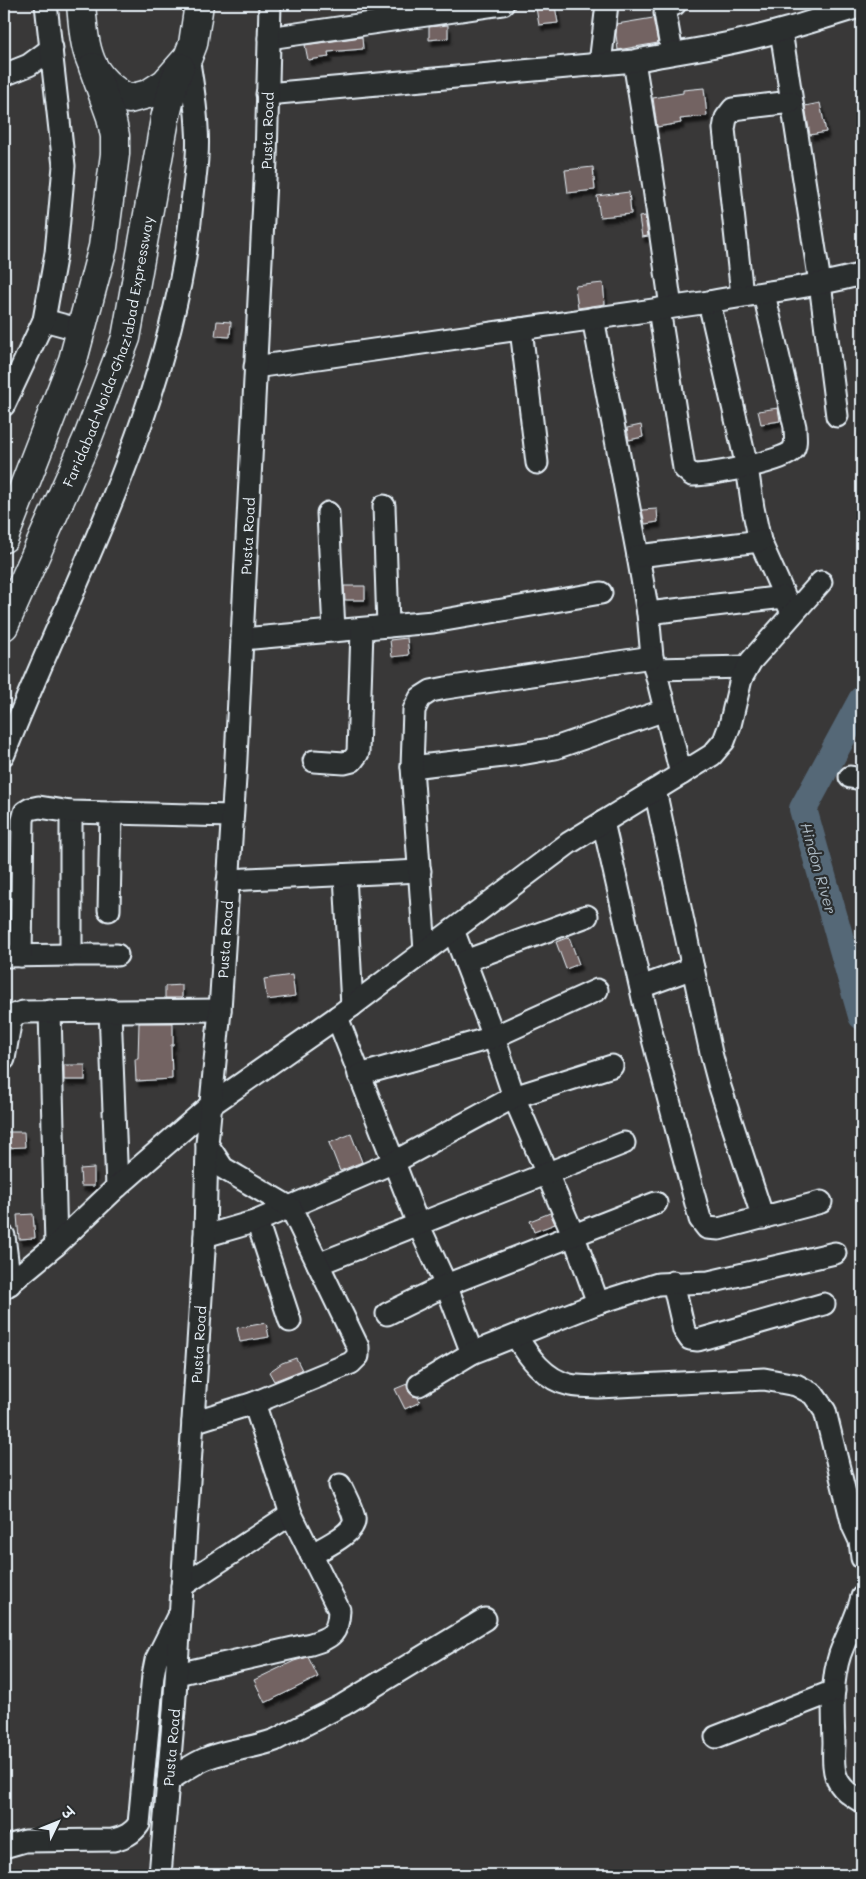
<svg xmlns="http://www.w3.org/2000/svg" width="866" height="1879" font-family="Mali,'Playpen Sans Deva',sans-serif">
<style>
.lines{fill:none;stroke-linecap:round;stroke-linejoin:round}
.river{stroke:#546777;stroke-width:28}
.building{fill:#736462;stroke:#e8f1f8;filter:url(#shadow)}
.minor-casing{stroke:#e8f1f8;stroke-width:25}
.major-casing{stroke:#e8f1f8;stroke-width:31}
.minor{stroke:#2a2d2e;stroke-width:21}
.major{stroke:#2a2d2e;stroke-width:28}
.labels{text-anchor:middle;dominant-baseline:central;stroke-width:4.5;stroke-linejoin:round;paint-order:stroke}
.street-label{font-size:14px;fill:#e8f1f8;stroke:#2a2d2e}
.water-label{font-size:15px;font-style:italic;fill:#adbac4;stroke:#2a2d2e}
</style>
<defs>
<filter id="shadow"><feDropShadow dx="3" dy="5.5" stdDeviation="1" flood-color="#0009"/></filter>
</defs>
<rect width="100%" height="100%" fill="#393838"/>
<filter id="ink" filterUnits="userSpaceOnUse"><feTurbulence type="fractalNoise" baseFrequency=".02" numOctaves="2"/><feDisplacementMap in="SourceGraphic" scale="10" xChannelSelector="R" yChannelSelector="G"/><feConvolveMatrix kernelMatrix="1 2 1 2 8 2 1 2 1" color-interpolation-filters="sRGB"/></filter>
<g filter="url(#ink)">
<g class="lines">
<polyline class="river" points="862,700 803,809 862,1016"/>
</g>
<g class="building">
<polygon points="555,6 558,23 539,25 536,8"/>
<polygon points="653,18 658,43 618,50 616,35 617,24"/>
<polygon points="448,25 448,38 429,40 429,27"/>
<polygon points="362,37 363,49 328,52 329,57 308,60 305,45"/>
<polygon points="704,88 707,116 680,119 681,123 657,127 653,98 683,93 683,90"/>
<polygon points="820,103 826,132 810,135 805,106"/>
<polygon points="593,167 595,190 568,193 565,170"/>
<polygon points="629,192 631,214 600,217 597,196"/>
<polygon points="645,216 648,236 642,237 639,217"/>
<polygon points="603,283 605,304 578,308 575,286"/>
<polygon points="217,321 231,322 230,337 215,336"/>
<polygon points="778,408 780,421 761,424 758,411"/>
<polygon points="641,425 643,437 629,440 627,428"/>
<polygon points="657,509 658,522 645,524 642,510"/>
<polygon points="344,586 365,586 365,600 345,600"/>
<polygon points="407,638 409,655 392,657 390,640"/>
<polygon points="569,937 579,964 566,969 556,942"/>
<polygon points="292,975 295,996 267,1000 264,979"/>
<polygon points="182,985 182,998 165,998 165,986"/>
<polygon points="139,1023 173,1023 173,1045 171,1045 172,1079 136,1081 135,1059 138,1059"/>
<rect x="64" y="1065" width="21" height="15"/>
<polygon points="4,1132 24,1132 25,1147 4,1148"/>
<polygon points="351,1134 362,1162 340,1171 329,1143"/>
<polygon points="94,1168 94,1186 81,1186 80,1169"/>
<polygon points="550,1213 555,1224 534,1232 530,1221"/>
<polygon points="33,1214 35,1238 19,1239 17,1215"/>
<polygon points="266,1323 269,1337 240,1342 237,1328"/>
<polygon points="296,1358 302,1370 274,1381 269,1372 282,1363"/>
<polygon points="407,1384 409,1392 413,1396 418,1397 420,1402 405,1409 395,1389"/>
<polygon points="308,1657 318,1677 265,1703 254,1680 294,1661"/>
</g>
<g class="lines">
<defs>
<g id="minor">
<polyline points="781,31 820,283 837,416"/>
<polyline points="269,38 503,4"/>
<polyline points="672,53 665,13 668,7 675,4"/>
<polyline points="634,61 650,160 671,307"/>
<polyline points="600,64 607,4"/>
<polyline points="4,75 29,65 52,48"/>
<path d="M267,94L634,61C664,54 694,51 725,44C771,35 817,20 862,6"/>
<polyline points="742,295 724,129 726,118 733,109 791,102"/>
<polyline points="709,302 747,467 753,508 760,541 792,613"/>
<path d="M659,309L684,468L692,475C709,475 784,462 793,450C797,444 795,434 795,427L764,294"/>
<polyline points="593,318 638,556 648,613 652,657 681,774"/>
<polyline points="44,320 81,330"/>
<polyline points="521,329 537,463"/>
<path d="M255,367L709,302C760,292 812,288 862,274"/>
<polyline points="4,405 44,320 56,253 64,166 46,4"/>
<polyline points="384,506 388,626"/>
<polyline points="328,513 334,630"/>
<polyline points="638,556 760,541"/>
<polyline points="648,613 784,597"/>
<polyline points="242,639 433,622 601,593"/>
<polyline points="655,669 747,667"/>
<path d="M4,754C76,574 174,399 192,203C195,178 199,153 197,128C196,104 192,80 188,57"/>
<polyline points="314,761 344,763 352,761 358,753 362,630"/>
<polyline points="412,767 521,754 555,748 665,710"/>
<polyline points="850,777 862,779"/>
<polyline points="655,790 711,1053 720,1087 763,1218"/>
<polyline points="71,812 71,955 117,955"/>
<polyline points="603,822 648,1020 700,1219 707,1228 719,1229 821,1202"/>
<polyline points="345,875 352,1006"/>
<polyline points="228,880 420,871"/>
<polyline points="109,910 111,813"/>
<polyline points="453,930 494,1037 514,1097 573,1234 598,1303"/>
<polyline points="425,951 412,767 414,710 420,698 431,691 446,688 652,657"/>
<polyline points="4,956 71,955"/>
<polyline points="21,956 23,820 25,812 30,809 39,807 71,812 232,816"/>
<polyline points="465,961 587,916"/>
<polyline points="641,987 693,968"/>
<polyline points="110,1010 117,1187"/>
<polyline points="50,1011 56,1245"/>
<polyline points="337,1017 418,1224 446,1285 472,1353"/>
<polyline points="4,1059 10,1024 14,1015 23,1012 220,1010"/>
<polyline points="359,1075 494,1037 597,990"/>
<polyline points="257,1221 290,1321"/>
<polyline points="4,1236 10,1284"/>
<polyline points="205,1236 257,1221 394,1162 514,1097 612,1066"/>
<polyline points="318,1264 624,1143"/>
<polyline points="673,1282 684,1330 690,1339 698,1340 824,1304"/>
<polyline points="4,1288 56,1245 117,1187 211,1105 337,1017 569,843 712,755 724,741 730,725 741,679 751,661 821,582"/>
<polyline points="387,1314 446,1285 656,1203"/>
<path d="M516,1336C528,1356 545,1380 570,1385C579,1387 589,1386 598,1387L764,1379L796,1385L813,1394L825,1411L853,1526L860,1541L862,1558"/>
<polyline points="419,1385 472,1353 598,1303 658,1284 709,1282 835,1253"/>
<polyline points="193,1422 254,1403 351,1363 358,1356 358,1347 291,1208 223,1168 207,1144"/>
<path d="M311,1555C322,1548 357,1533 354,1518C352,1508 345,1496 340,1485"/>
<polyline points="182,1586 291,1514"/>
<path d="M862,1597C857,1617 847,1635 840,1654C831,1681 833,1713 834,1742C834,1753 832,1765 836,1776C840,1789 852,1796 862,1802"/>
<path d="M177,1674L311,1644C332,1637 338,1634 339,1610L291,1514L254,1403"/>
<polyline points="716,1737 834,1691"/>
<path d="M168,1781C182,1772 195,1762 210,1757C231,1749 254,1748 275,1740L343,1705L485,1619"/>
<path d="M4,1847L25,1841L113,1840C125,1837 132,1834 139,1824L153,1675L156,1660L177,1618"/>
<path id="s1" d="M160,1875L174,1711L205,1236L207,1144L220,1010L235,778L266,160L270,4"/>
</g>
<g id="major">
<path d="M81,4C85,49 86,76 129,99L148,94L165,83L188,57L193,44L199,4"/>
<polyline points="4,538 73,360 103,247 115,154 115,136 111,117 93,67"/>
<path id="s2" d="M4,626L88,437L126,338L165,119L174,82L180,67"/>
</g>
</defs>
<use href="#minor" class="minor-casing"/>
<use href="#major" class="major-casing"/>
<use href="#minor" class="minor"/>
<use href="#major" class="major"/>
</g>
</g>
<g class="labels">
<g class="street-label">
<text stroke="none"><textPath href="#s1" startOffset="1748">Pusta Road</textPath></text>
<text stroke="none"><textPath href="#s2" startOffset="295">Faridabad-Noida-Ghaziabad Expressway</textPath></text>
<text stroke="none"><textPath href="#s1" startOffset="1342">Pusta Road</textPath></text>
<text stroke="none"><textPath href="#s1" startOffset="938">Pusta Road</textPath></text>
<text stroke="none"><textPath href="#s1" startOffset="532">Pusta Road</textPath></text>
<text stroke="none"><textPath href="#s1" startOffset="128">Pusta Road</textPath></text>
</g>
<g class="water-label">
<text transform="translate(819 868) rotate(74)">Hindon River</text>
</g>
</g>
<rect width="866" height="1879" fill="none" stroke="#2a2d2e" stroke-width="20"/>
<rect x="10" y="10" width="846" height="1859" fill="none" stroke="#e8f1f8" stroke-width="2" filter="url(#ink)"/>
<g transform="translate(58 1822) rotate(47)" stroke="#2a2d2e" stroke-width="4" paint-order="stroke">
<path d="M0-4L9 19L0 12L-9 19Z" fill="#e8f1f8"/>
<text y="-8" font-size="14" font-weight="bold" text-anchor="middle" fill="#e8f1f8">उ</text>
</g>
</svg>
